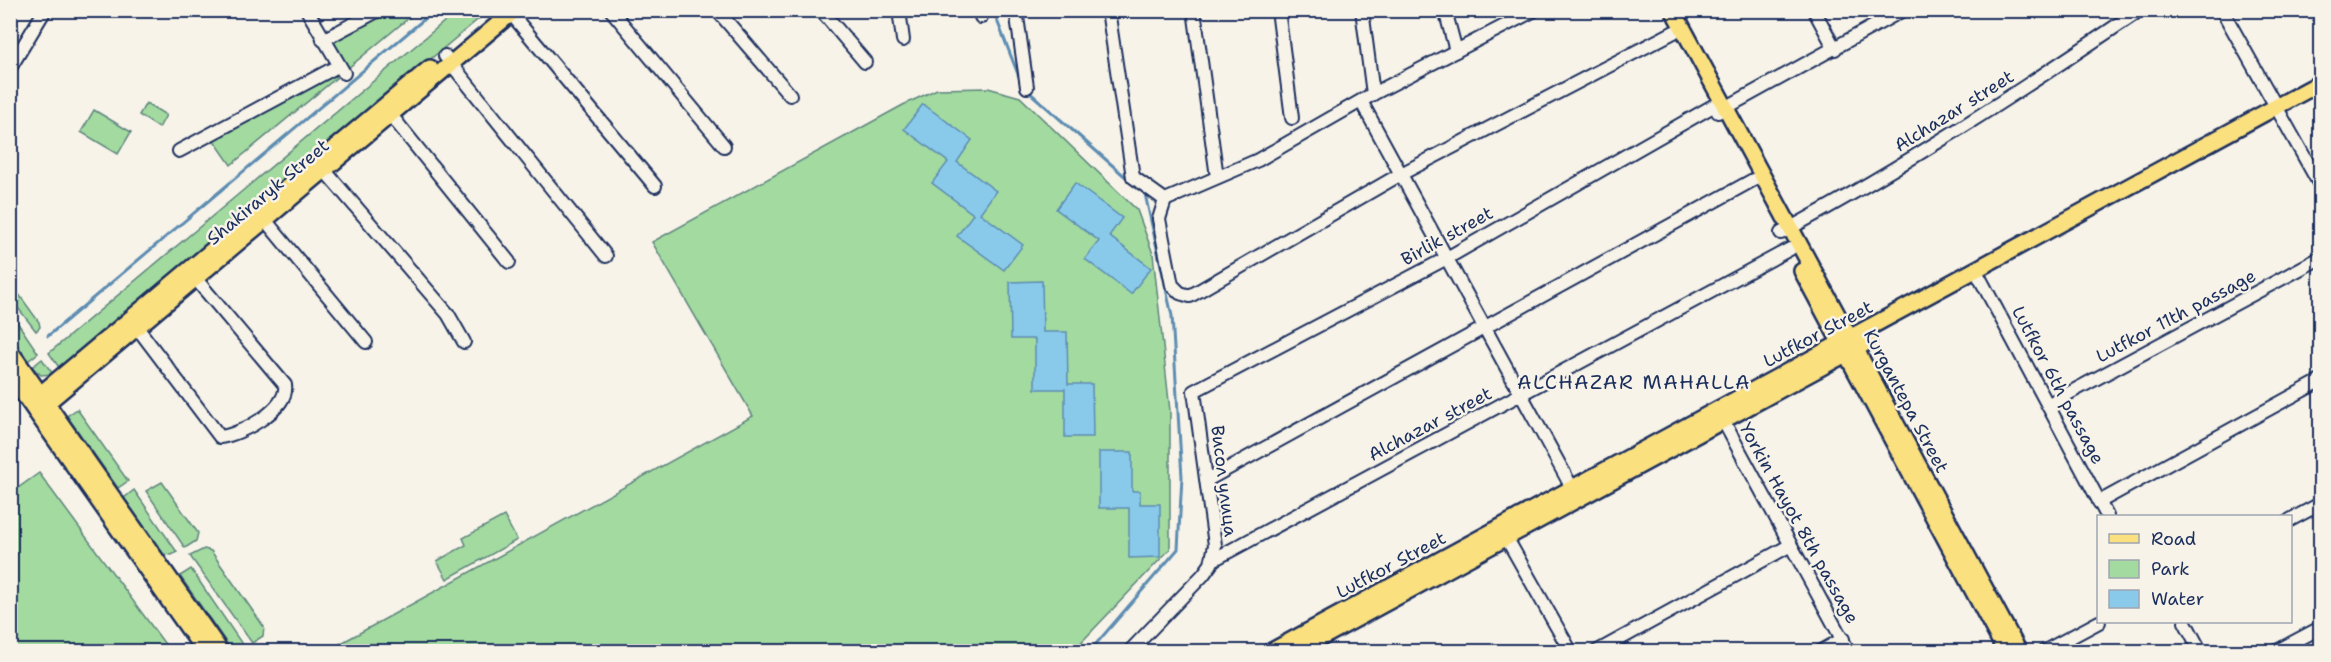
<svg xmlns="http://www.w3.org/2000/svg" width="2331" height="662" font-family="'Shantell Sans',sans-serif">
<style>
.green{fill:#a2da9f;stroke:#5e847e;stroke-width:1.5}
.water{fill:#89caea;stroke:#5d8cb2;stroke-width:1.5}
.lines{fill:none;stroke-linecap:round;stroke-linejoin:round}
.stream{stroke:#5d8cb2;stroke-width:3}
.minor-casing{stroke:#1b2f5e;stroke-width:16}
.major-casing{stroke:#1b2f5e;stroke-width:20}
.minor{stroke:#f7f3e8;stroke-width:12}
.major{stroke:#fbe080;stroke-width:15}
.labels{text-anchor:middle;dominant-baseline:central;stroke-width:5;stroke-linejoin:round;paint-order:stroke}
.street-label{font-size:18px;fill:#1b2f5e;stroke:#f7f3e8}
.neighbourhood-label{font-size:20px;letter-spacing:1.5px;fill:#1b2f5e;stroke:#f7f3e8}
</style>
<rect width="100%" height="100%" fill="#f7f3e8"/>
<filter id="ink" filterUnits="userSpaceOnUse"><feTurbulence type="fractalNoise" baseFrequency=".0167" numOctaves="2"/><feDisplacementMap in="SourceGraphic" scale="12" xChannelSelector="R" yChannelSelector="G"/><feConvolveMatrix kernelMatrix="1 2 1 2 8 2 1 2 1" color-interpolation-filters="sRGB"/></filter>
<g filter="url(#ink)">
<g class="green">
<polygon points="387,11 417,11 231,165 213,139 345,70 331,44 333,41"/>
<polygon points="457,11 488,11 60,369 49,353"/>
<polygon points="988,88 1020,97 1137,210 1153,254 1170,411 1170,549 1073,651 325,652 753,416 652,242 903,105 937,89"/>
<polygon points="146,103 166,115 159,128 139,115"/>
<polygon points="94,110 131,132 118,154 81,132"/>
<polygon points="10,282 39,322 40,327 36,331 11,299"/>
<polygon points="11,313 38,353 28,361 11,336"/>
<polygon points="42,359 53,374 41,375 32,367"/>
<polygon points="77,409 128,481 118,488 67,416"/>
<polygon points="39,473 170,651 11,651 11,493"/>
<polygon points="162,482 198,533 196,541 185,548 146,491"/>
<polygon points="134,490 177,552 172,555 163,554 124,498"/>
<polygon points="504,516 517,540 447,579 437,561 466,545 463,538"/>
<polygon points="204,549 211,551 264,627 263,636 252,643 190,556"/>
<polygon points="191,569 244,647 232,651 180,576"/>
</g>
<g class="water">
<polygon points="923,104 972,140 957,162 996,191 980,213 1023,245 1004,270 957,236 973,214 932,183 948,162 904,129"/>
<polygon points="1075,183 1122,218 1109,236 1151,268 1131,294 1085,259 1099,241 1056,209"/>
<polygon points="1042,281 1043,332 1067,332 1068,384 1092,384 1093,437 1065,437 1065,389 1035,389 1035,339 1011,339 1010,282"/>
<polygon points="1099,452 1132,452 1132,491 1140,491 1140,504 1160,504 1160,557 1129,558 1129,508 1099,508"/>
</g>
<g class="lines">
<g class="stream">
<polyline points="993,10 1023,87"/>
<polyline points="1028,91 1129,180"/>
<polyline points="48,336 435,10"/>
<polyline points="10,473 13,477 10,479"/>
<polyline points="1089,652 1178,549 1182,477 1172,316 1145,194 1136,186"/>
</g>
<defs>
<g id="minor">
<polyline points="307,10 344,73"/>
<polyline points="508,10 655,186"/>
<polyline points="611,10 724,146"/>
<polyline points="717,10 790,95"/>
<polyline points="821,10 865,62"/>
<polyline points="899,10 903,40"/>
<polyline points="980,10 981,17"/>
<polyline points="1016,10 1027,87"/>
<polyline points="1108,10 1133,177 1165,200 1258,160 1373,94 1535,10"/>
<polyline points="1194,10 1217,177"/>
<polyline points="1278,10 1292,118"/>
<polyline points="1362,10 1373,94"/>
<polyline points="1445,10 1456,51"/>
<polyline points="1814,10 1835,49"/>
<polyline points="2222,10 2320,185"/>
<polyline points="323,40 379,10"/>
<polyline points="445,56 606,256"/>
<polyline points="10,68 45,10"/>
<polyline points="1362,103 1576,495"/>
<polyline points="386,109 509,262"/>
<polyline points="1718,112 1903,10"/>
<polyline points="179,151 338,66"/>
<polyline points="319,164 448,314 464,342"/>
<polyline points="1165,200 1159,219 1172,285 1180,293 1190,296 1401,174 1674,32"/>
<polyline points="261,215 366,342"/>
<path d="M1781,233C1906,166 2023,89 2140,10"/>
<polyline points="1976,271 2107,516"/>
<path d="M133,322L220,437C240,435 289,409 285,385L190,272"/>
<polyline points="2049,404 2320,258"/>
<polyline points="1719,413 1849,652"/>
<polyline points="1207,480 1753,180"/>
<polyline points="2099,502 2320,381"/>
<polyline points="2290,520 2320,504"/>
<polyline points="1502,530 1571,652"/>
<polyline points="1213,560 1790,249"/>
<polyline points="2185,622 2201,652"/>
<polyline points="1129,652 1203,575 1211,564 1215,545 1194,391 1447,258 1713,106"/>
<polyline points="1596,652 1789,546"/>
<polyline points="1820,652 1843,639"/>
<polyline points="2043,652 2099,622"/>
<polyline points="2275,652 2320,628"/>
</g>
<g id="major">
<polyline points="1673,10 2019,652"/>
<polyline points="1802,271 2006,652"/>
<polyline points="10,351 221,652"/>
<polyline points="10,375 205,652"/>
<polyline points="30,403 430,68"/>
<polyline points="36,412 515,10"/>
<polyline points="1270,652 2320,83"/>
<polyline points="1295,652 1868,342"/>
</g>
</defs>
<use href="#minor" class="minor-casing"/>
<use href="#major" class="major-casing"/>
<use href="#minor" class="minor"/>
<use href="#major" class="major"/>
</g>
</g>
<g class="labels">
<g class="street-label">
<text transform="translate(1954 111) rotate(-32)">Alchazar street</text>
<text transform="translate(268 192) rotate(-40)">Shakiraryk Street</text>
<text transform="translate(1447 236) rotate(-29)">Birlik street</text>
<text transform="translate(2176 316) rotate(-28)">Lutfkor 11th passage</text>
<text transform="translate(1818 334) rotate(-28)">Lutfkor Street</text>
<text transform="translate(2058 385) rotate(62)">Lutfkor 6th passage</text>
<text transform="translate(1906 401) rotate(62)">Kurgantepa Street</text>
<text transform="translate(1430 424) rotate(-28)">Alchazar street</text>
<text transform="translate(1224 481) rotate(83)">Висол улица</text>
<text transform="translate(1799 523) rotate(61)">Yorkin Hayot 8th passage</text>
<text transform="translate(1391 565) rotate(-28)">Lutfkor Street</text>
</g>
<g class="neighbourhood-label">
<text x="1634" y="382">ALCHAZAR MAHALLA</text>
</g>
</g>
<rect width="2331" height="662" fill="none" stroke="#f7f3e8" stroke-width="36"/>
<rect x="18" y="18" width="2295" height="626" fill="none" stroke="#1b2f5e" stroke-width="2" filter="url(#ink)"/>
<rect x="2097" y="515" width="195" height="108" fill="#f7f3e8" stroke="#9fa5b1" stroke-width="1.5"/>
<rect x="2109" y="534" width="30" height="9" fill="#fbe080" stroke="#9fa5b1" stroke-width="1.5"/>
<text x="2151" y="545" font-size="18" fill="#1b2f5e">Road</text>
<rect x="2109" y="560" width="30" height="18" fill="#a2da9f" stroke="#9fa5b1" stroke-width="1.5"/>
<text x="2151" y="575" font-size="18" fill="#1b2f5e">Park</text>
<rect x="2109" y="590" width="30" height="18" fill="#89caea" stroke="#9fa5b1" stroke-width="1.5"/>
<text x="2151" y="605" font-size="18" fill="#1b2f5e">Water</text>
</svg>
